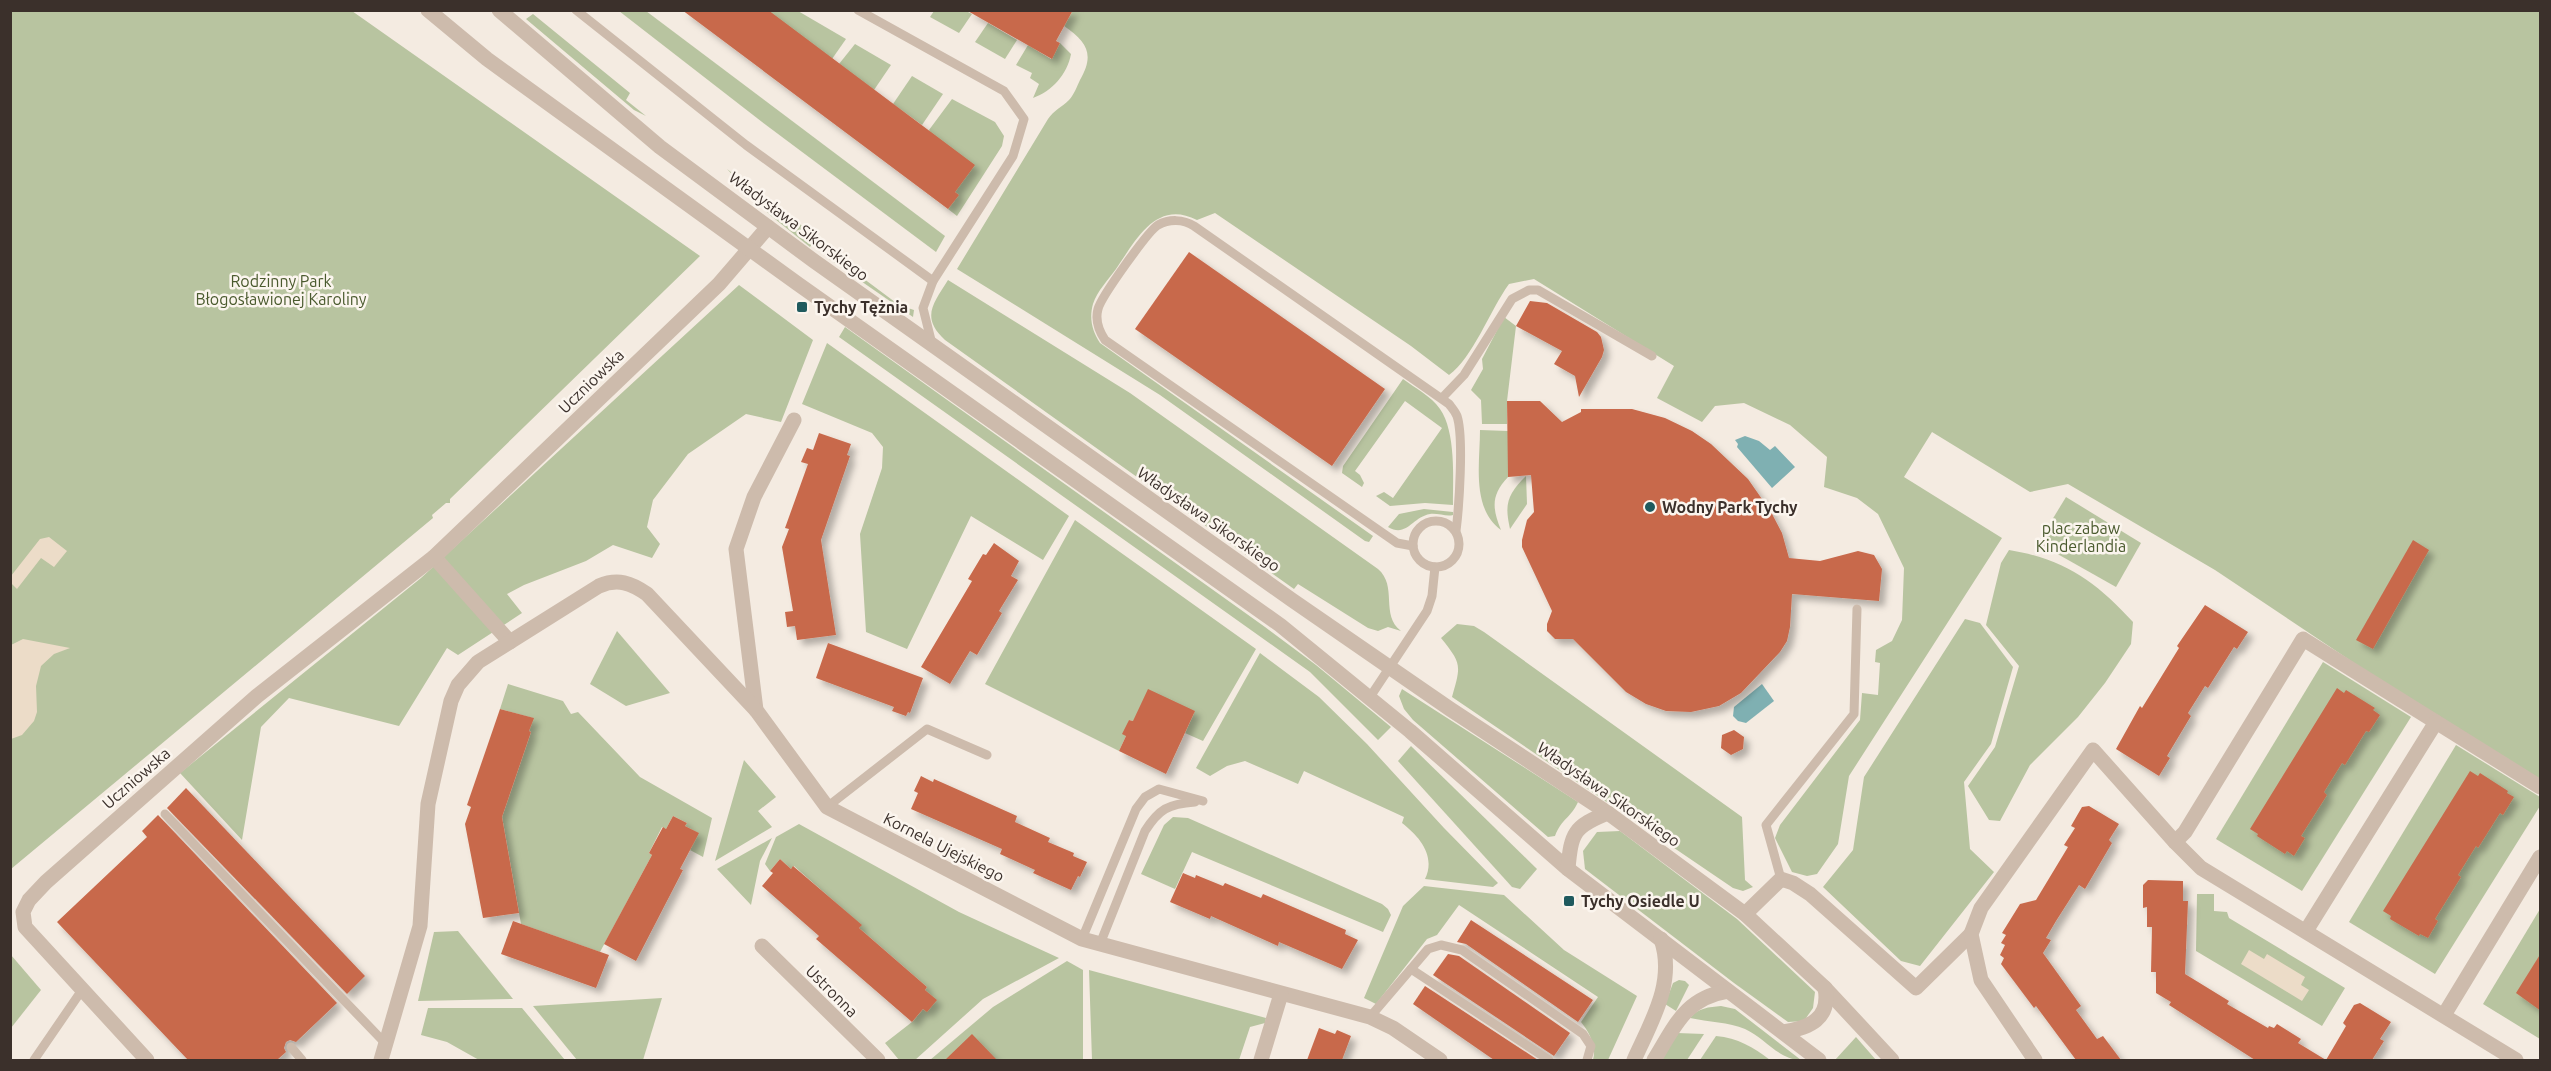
<svg xmlns="http://www.w3.org/2000/svg" width="2551" height="1071" font-family="Ubuntu,sans-serif">
<style>
.green{fill:#b8c4a0}
.plaza{fill:#ecdcc8}
.water{fill:#7fb0b2}
.building{fill:#c8694b;filter:url(#shadow)}
.lines{fill:none;stroke-linecap:round;stroke-linejoin:round}
.service{stroke:#cdbbac;stroke-width:9}
.minor{stroke:#cdbbac;stroke-width:15}
.tertiary{stroke:#cdbbac;stroke-width:15}
.poi-dot{fill:#1f5a5e;stroke:#fbf5ee;stroke-width:2}
.labels{text-anchor:middle;dominant-baseline:central;stroke-width:5;stroke-linejoin:round;paint-order:stroke}
.street-label{font-size:16px;fill:#3b302b;stroke:#fbf5ee}
.park-label{font-size:16px;fill:#4a5a2e;stroke:#fbf5ee}
.poi-label{font-size:16px;font-weight:bold;fill:#3b302b;stroke:#fbf5ee;text-anchor:start}
</style>
<defs>
<filter id="shadow"><feDropShadow dx="5.5" dy="5.5" stdDeviation="3" flood-color="#0004"/></filter>
</defs>
<rect width="100%" height="100%" fill="#f4ebe1"/>
<g class="green">
<polygon points="10,11 352,11 700,256 450,499 450,503 446,503 432,515 433,518 11,869"/>
<polygon points="619,11 646,11 945,236 936,252 766,125"/>
<polygon points="768,11 798,11 846,39 832,59"/>
<polygon points="934,11 966,11 972,14 959,33 930,17"/>
<path d="M1071,11H2540V781L2375,677L2215,570L2068,484L2030,492L1932,432L1904,477L2002,538L1849,776L1838,844L1817,874L1807,876L1792,872L1775,838L1780,825L1860,720L1862,693L1878,695L1880,663L1875,662L1876,650L1892,641L1902,620L1904,568L1878,514L1857,498L1824,487L1827,457L1790,425L1744,403L1715,406L1702,422L1657,398L1674,366L1534,279L1509,284C1490,310 1473,358 1449,375L1411,346L1215,213L1197,220C1156,199 1136,240 1116,269C1109,279 1097,291 1093,304C1089,318 1092,331 1100,343L1373,536L1369,542L1365,541L1160,395L957,269L1048,119C1054,110 1062,107 1069,100C1074,95 1077,86 1080,80C1095,54 1087,42 1064,26L1072,12Z"/>
<polygon points="533,14 630,93 626,100 646,116 634,110 526,19"/>
<polygon points="988,23 1017,40 1005,59 975,42"/>
<path d="M1060,43L1071,54C1067,75 1052,91 1033,98L1039,84L1030,78L1032,73L1016,65L1028,45L1051,59Z"/>
<polygon points="855,44 891,65 874,90 839,64"/>
<polygon points="912,76 943,94 922,125 893,104"/>
<polygon points="952,99 995,122 1004,136 1002,146 957,216 948,209 958,195 955,192 929,130"/>
<polygon points="727,169 817,237 810,247 770,215"/>
<polygon points="832,255 899,305 914,310 913,317 829,259"/>
<path d="M948,280L1130,393L1378,569C1398,586 1380,615 1401,631L1388,627L1378,631L1368,628L1298,584L1294,589L945,340C920,317 934,303 948,280Z"/>
<polygon points="739,285 813,340 781,422 746,414 688,454 653,500 647,527 660,544 652,558 613,545 586,561 524,585 507,594 522,613 458,655 447,648 399,726 289,698 261,727 242,840 180,773 421,578"/>
<polygon points="1504,317 1516,326 1507,401 1507,424 1482,424 1481,400 1471,390 1483,369 1482,359"/>
<polygon points="845,327 1265,627 1316,665 1391,727 1378,740 1310,672 839,337"/>
<polygon points="827,343 1069,516 1043,560 971,516 907,649 866,632 860,534 882,468 883,447 872,433 802,404"/>
<path d="M1403,379C1415,388 1431,396 1440,409C1456,432 1453,478 1453,505L1425,503L1390,506L1376,496L1384,492L1393,498L1442,428L1405,401L1355,471L1360,475L1364,483L1362,487L1342,473L1343,466Z"/>
<path d="M1480,430L1508,431V477C1491,495 1492,508 1501,530C1471,508 1480,463 1480,430Z"/>
<path d="M1526,476L1527,504L1510,529C1504,503 1508,494 1526,476Z"/>
<polygon points="2066,497 2141,543 2116,587 2038,543"/>
<path d="M1424,509L1453,512V515C1447,517 1438,513 1430,514C1412,517 1407,538 1388,527L1399,514Z"/>
<polygon points="1075,520 1256,649 1203,741 1185,733 1194,713 1193,710 1133,721 1129,720 1126,736 1119,751 985,684"/>
<path d="M2009,550C2065,559 2096,582 2133,622L2131,644L2105,683L2078,717L2030,765L2000,821L1989,820L1968,786L1995,747L2019,666L1986,625L2001,563Z"/>
<polygon points="1965,619 1980,623 2013,667 1991,744 1964,782 1970,849 1994,872 1920,966 1901,961 1823,887 1853,850 1864,777"/>
<path d="M1457,624L1474,626L1484,632L1742,817L1745,880L1753,887L1743,891L1733,888L1452,697C1461,665 1462,664 1441,638Z"/>
<polygon points="617,631 670,693 626,706 590,684"/>
<path d="M1260,653L1319,697L1367,744L1444,828L1498,883L1493,887L1425,879C1436,856 1420,837 1402,823L1404,817L1304,771L1298,784L1245,761L1227,766L1210,776L1196,768Z"/>
<polygon points="2323,662 2411,717 2302,891 2216,839"/>
<polygon points="508,684 563,701 571,714 578,712 640,777 712,818 703,857 690,850 698,833 685,826 687,823 673,816 666,829 662,827 649,853 652,855 600,952 521,924 502,817 531,732 529,731 533,718 500,709"/>
<path d="M1402,689L1578,802C1571,818 1562,818 1555,836L1548,837L1413,720L1404,709L1399,696Z"/>
<polygon points="2456,745 2540,797 2540,806 2435,974 2349,922"/>
<polygon points="1411,746 1537,869 1520,889 1512,887 1398,761"/>
<polygon points="744,760 776,797 758,811 772,827 715,861"/>
<polygon points="1173,817 1188,818 1382,904 1388,909 1391,915 1383,932 1192,852 1175,889 1141,874 1164,825"/>
<polygon points="799,824 959,912 1059,958 983,999 915,1060 899,1060 885,1043 912,1022 923,1009 927,1011 936,1000 925,990 927,987 859,928 861,925 794,866 791,869 780,859 770,871 765,864 776,837"/>
<polygon points="1620,831 1737,919 1815,992 1813,1008 1804,1021 1788,1022 1734,983 1585,869 1583,851 1597,832"/>
<polygon points="772,838 760,861 751,905 717,869"/>
<path d="M1424,886L1504,895L1564,950L1637,996L1608,1060H1593C1597,1046 1589,1032 1581,1022L1598,997L1459,905L1437,935L1427,939L1376,1004L1364,998L1403,906Z"/>
<polygon points="2197,894 2214,894 2214,911 2227,912 2229,918 2345,988 2322,1026 2196,951"/>
<polygon points="2540,909 2540,1039 2483,1004"/>
<polygon points="458,931 513,999 418,1001 434,932"/>
<polygon points="11,955 41,990 11,1028 10,1028"/>
<polygon points="1067,961 1083,970 1083,1060 930,1060 993,1007"/>
<polygon points="1089,970 1266,1018 1265,1023 1250,1027 1239,1060 1092,1060"/>
<polygon points="1679,980 1685,981 1689,985 1676,1011 1665,1004 1673,983"/>
<polygon points="662,998 643,1060 577,1060 533,1006"/>
<path d="M1721,1006L1735,1009L1801,1060C1779,1060 1765,1038 1745,1029C1729,1022 1708,1022 1690,1018C1698,1008 1709,1007 1721,1006Z"/>
<polygon points="428,1008 522,1008 565,1060 479,1060 447,1042 421,1035"/>
<polygon points="1677,1033 1704,1034 1687,1060 1661,1060"/>
<path d="M1716,1036C1738,1038 1753,1047 1770,1060H1700Z"/>
<polygon points="1856,1037 1876,1060 1835,1060"/>
</g>
<g class="plaza">
<polygon points="49,537 67,551 54,567 41,558 17,589 11,583 11,576 40,539"/>
<polygon points="23,639 70,648 54,654 41,666 36,686 37,712 34,721 22,735 11,739 11,645"/>
<polygon points="2249,950 2264,959 2267,954 2305,977 2301,985 2309,990 2302,1001 2241,964"/>
</g>
<g class="water">
<polygon points="1745,436 1759,441 1770,450 1775,446 1795,467 1772,488 1737,447 1738,444 1735,440"/>
<polygon points="1762,684 1774,701 1746,723 1738,721 1733,716 1734,707"/>
</g>
<g class="building">
<polygon points="682,10 768,10 975,165 955,192 959,195 948,209"/>
<polygon points="966,10 1073,10 1056,41 1060,43 1052,59"/>
<polygon points="1189,252 1385,389 1332,466 1135,329"/>
<polygon points="1530,301 1547,303 1597,332 1601,337 1604,350 1602,357 1579,397 1575,376 1554,364 1562,351 1516,326"/>
<polygon points="1507,401 1540,401 1562,422 1581,412 1581,409 1632,409 1665,418 1692,431 1711,444 1748,479 1771,512 1782,533 1789,558 1820,561 1858,551 1874,555 1882,569 1879,601 1792,594 1790,627 1787,641 1780,652 1741,693 1719,706 1691,712 1666,711 1646,704 1626,692 1573,639 1555,639 1547,631 1547,624 1552,611 1522,547 1522,540 1527,520 1534,512 1531,475 1508,477"/>
<polygon points="819,433 851,444 847,455 850,456 821,540 836,635 797,640 795,626 787,627 785,612 793,611 782,547 789,529 785,528 808,464 801,462 807,448 813,450"/>
<polygon points="2413,540 2429,550 2373,649 2356,640"/>
<polygon points="994,543 1019,561 1011,576 1018,580 999,611 1002,613 977,655 970,651 950,684 921,667 972,581 968,579 983,554 986,555"/>
<polygon points="2205,605 2248,632 2237,649 2234,647 2208,688 2205,686 2188,713 2191,716 2167,756 2170,758 2159,776 2116,749 2140,706 2142,708 2179,648 2177,646"/>
<polygon points="828,643 923,678 910,713 908,712 906,716 892,711 894,707 816,678"/>
<polygon points="2337,688 2344,693 2346,690 2375,708 2373,710 2380,715 2369,732 2366,731 2345,765 2342,763 2324,792 2327,795 2301,836 2305,838 2294,856 2287,851 2285,854 2257,836 2258,834 2250,829"/>
<polygon points="1148,689 1195,711 1166,774 1119,751 1126,736 1122,734 1129,720 1133,721"/>
<polygon points="500,709 534,718 529,731 531,732 502,817 519,913 483,918 465,824 471,807 467,805"/>
<polygon points="1734,730 1744,737 1743,749 1731,755 1721,748 1722,735"/>
<polygon points="2470,771 2478,776 2480,773 2508,791 2507,793 2514,797 2503,815 2500,813 2478,848 2476,846 2458,875 2461,877 2435,919 2438,921 2428,938 2420,934 2419,936 2390,919 2391,916 2383,911"/>
<polygon points="921,776 933,782 934,779 1017,816 1015,822 1050,838 1048,842 1074,853 1073,856 1087,862 1080,877 1078,876 1071,890 1033,873 1035,870 1000,854 1002,849 911,809 918,793 914,791"/>
<polygon points="186,788 365,976 347,994 167,808"/>
<polygon points="2089,806 2119,824 2109,840 2112,843 2085,889 2079,885 2056,921 2046,938 2051,940 2043,953 2081,1006 2076,1010 2097,1039 2103,1036 2121,1060 2076,1060 2036,1006 2034,1008 2001,964 2004,958 2000,955 2005,945 2001,943 2006,935 2002,933 2020,904 2036,900 2068,847 2064,845 2075,828 2071,826 2082,807"/>
<polygon points="158,815 337,1003 296,1042 290,1040 286,1042 284,1048 286,1052 277,1060 188,1060 57,922 147,837 142,831"/>
<polygon points="673,816 687,823 685,826 699,833 680,869 683,870 636,961 604,944 652,855 649,853 663,827 666,829"/>
<polygon points="780,859 791,869 793,866 862,925 859,928 927,987 925,990 937,1000 927,1012 923,1009 912,1022 816,939 819,936 762,886 773,873 770,871"/>
<polygon points="1183,873 1195,878 1196,875 1223,886 1225,883 1261,898 1263,894 1346,930 1345,934 1358,940 1342,969 1279,942 1278,946 1211,916 1210,919 1170,902"/>
<polygon points="2148,880 2183,881 2183,901 2188,901 2185,974 2229,1001 2227,1004 2268,1028 2269,1026 2274,1028 2277,1024 2301,1039 2298,1043 2326,1060 2346,1026 2343,1023 2354,1005 2360,1003 2391,1022 2380,1039 2384,1041 2372,1060 2255,1060 2169,1005 2171,1002 2156,993 2156,972 2151,972 2152,927 2147,927 2147,907 2143,908 2143,885"/>
<polygon points="1471,920 1593,1000 1578,1022 1466,944 1457,942"/>
<polygon points="513,921 609,955 596,988 501,954"/>
<polygon points="2541,953 2541,1011 2516,993"/>
<polygon points="1448,954 1459,956 1570,1033 1554,1056 1433,975"/>
<polygon points="1425,986 1538,1060 1494,1060 1413,1004"/>
<polygon points="1319,1028 1335,1034 1337,1030 1351,1036 1342,1060 1307,1060"/>
<polygon points="972,1034 997,1060 945,1060"/>
</g>
<g class="lines">
<g class="service">
<polyline points="576,10 746,145 933,281"/>
<polyline points="858,10 1004,91 1024,119 1013,156 933,281 923,308 932,344"/>
<polyline points="1442,398 1464,375 1512,299 1529,290 1538,290 1652,356"/>
<circle cx="1436" cy="544" r="23"/>
<path d="M1413,546L1397,543L1105,340C1099,331 1095,320 1098,309C1101,297 1148,231 1158,225C1169,219 1183,219 1194,226L1449,404C1452,408 1455,411 1457,416C1464,437 1459,507 1456,531"/>
<polyline points="1370,697 1427,611 1432,596 1435,567"/>
<polyline points="827,807 927,729 987,755"/>
<polyline points="165,814 385,1043"/>
<polyline points="1781,879 1766,825 1854,714 1857,609"/>
<polyline points="1082,939 1136,809 1145,797 1159,789 1203,801"/>
<path d="M1100,944L1145,831C1159,809 1168,804 1195,802"/>
<polyline points="1411,969 1549,1060"/>
<polyline points="1370,1017 1428,949 1441,945 1462,950 1583,1034 1591,1046 1587,1060"/>
<polyline points="291,1047 302,1060"/>
<polyline points="34,1060 82,990"/>
</g>
<g class="minor">
<polyline points="794,420 754,497 736,549 756,710 827,807 1082,939 1370,1017 1393,1028 1440,1060"/>
<polyline points="434,557 510,642"/>
<polyline points="2175,842 2185,832 2303,639 2540,787"/>
<polyline points="1745,914 1781,879 1793,883 1810,894 1916,988 1971,934"/>
<polyline points="2306,931 2436,722"/>
<polyline points="762,946 878,1060"/>
<polyline points="2444,1015 2540,857"/>
<polyline points="147,1060 25,927 23,912 29,900 46,882 257,696 434,557 719,284 768,227"/>
<path d="M381,1060L420,926L428,804L451,701L458,685L478,662L599,586C618,578 631,583 647,594L756,710"/>
<polyline points="1261,1060 1281,994"/>
<polyline points="2035,1060 1981,980 1971,934 1981,908 2093,750 2175,842 2201,868 2516,1060"/>
</g>
<g class="tertiary">
<polyline points="428,10 487,59 798,284 1280,625 1410,731 1568,869 1819,1060"/>
<polyline points="499,10 660,147 814,261 1292,600 1450,709 1608,813 1745,914 1825,988 1892,1060"/>
<path d="M1568,869C1571,833 1574,826 1608,813"/>
<path d="M1783,1032C1809,1028 1831,1019 1825,988"/>
<path d="M1634,1060C1651,1022 1676,982 1661,939"/>
<path d="M1654,1060C1675,1026 1685,998 1728,991"/>
</g>
</g>
<g class="poi-dot">
<rect x="796" y="301" width="12" height="12" rx="3"/>
<circle cx="1650" cy="507" r="6"/>
<rect x="1563" y="895" width="12" height="12" rx="3"/>
</g>
<g class="labels">
<g class="street-label">
<text transform="translate(799 226) rotate(37)">Władysława Sikorskiego</text>
<text transform="translate(591 381) rotate(-44)">Uczniowska</text>
<text transform="translate(1209 519) rotate(35)">Władysława Sikorskiego</text>
<text transform="translate(136 778) rotate(-41)">Uczniowska</text>
<text transform="translate(1609 794) rotate(35)">Władysława Sikorskiego</text>
<text transform="translate(944 847) rotate(27)">Kornela Ujejskiego</text>
<text transform="translate(832 991) rotate(45)">Ustronna</text>
</g>
<g class="park-label">
<text x="281" y="281">Rodzinny Park<tspan x="281" dy="18">Błogosławionej Karoliny</tspan></text>
<text x="2081" y="528">plac zabaw<tspan x="2081" dy="18">Kinderlandia</tspan></text>
</g>
<g class="poi-label">
<text x="814" y="307">Tychy Tężnia</text>
<text x="1662" y="507">Wodny Park Tychy</text>
<text x="1581" y="901">Tychy Osiedle U</text>
</g>
</g>
<rect width="2551" height="1071" fill="none" stroke="#3b302b" stroke-width="24"/>
</svg>
